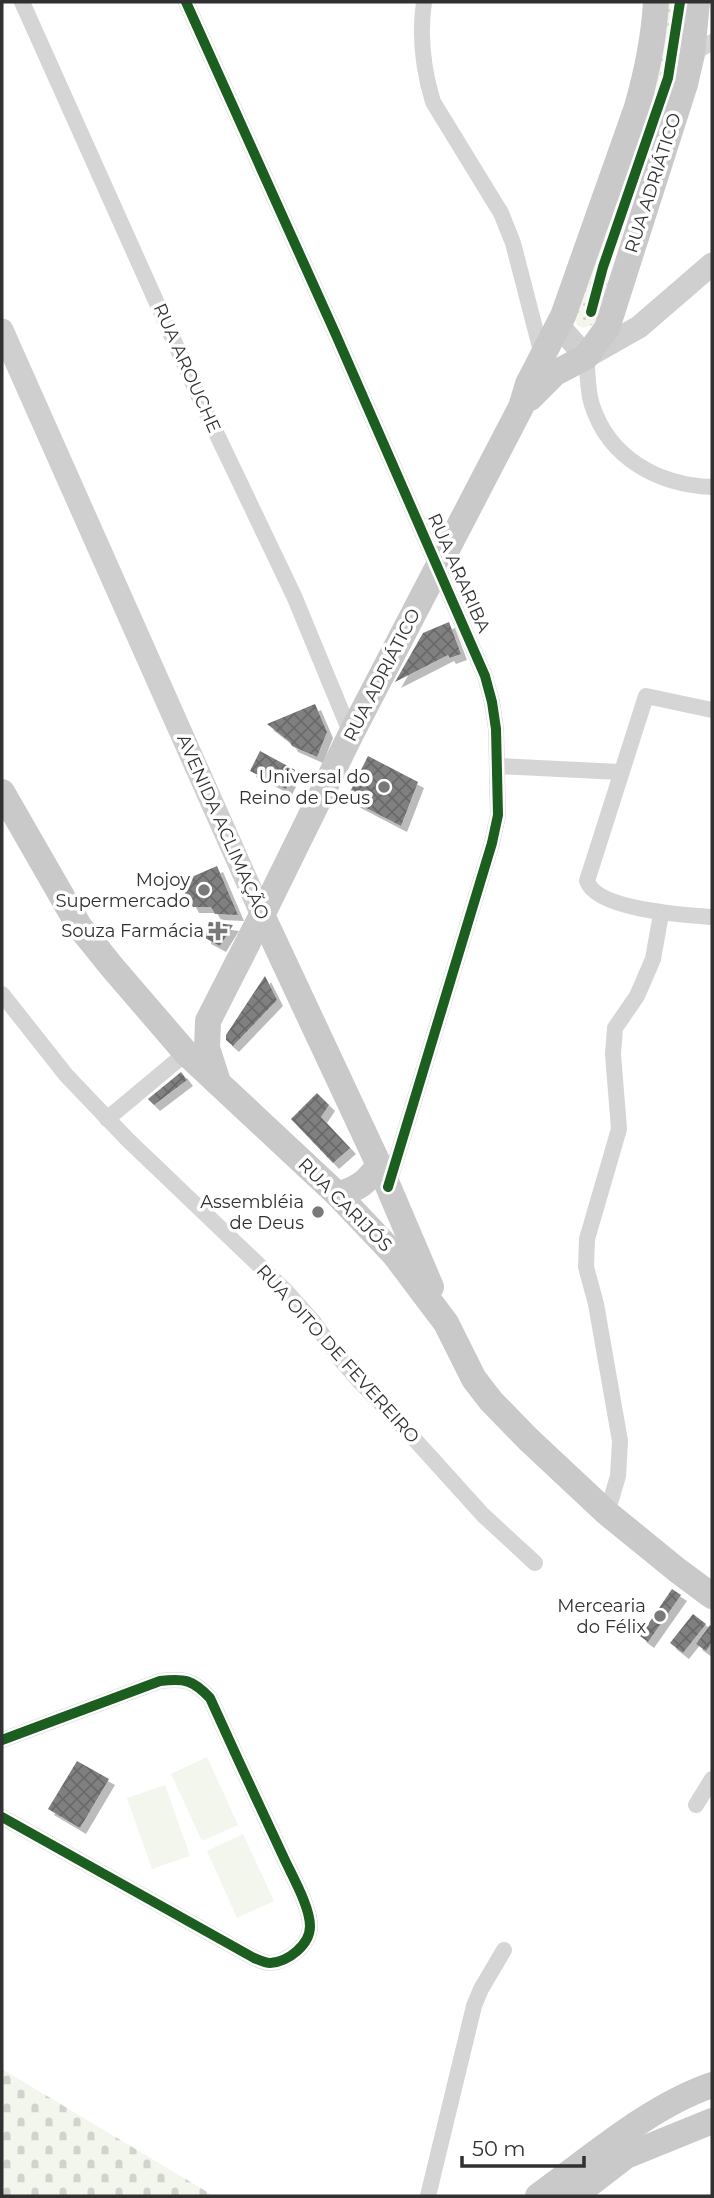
<svg xmlns="http://www.w3.org/2000/svg" width="714" height="2198" font-family="Montserrat,sans-serif">
<style>
.grass{fill:url(#grass-dots)}
.cemetery{fill:url(#cemetery-stones)}
.green{fill:#f3f6ed}
.building{fill:url(#building-cross-hatch);filter:url(#shadow)}
.lines{fill:none;stroke-linecap:round;stroke-linejoin:round}
.street{stroke:#d5d5d5;stroke-width:16}
.secondary{stroke:#cfcfcf;stroke-width:23}
.primary{stroke:#c9c9c9;stroke-width:26}
.cycleway-casing{stroke:#fff;stroke-width:15}
.cycleway{stroke:#1b5e20;stroke-width:10}
.poi-dot{fill:#797979;stroke:#fff;stroke-width:2.5}
.labels{text-anchor:middle;dominant-baseline:central;stroke-width:7;stroke-linejoin:round;paint-order:stroke}
.street-label{font-size:18px;fill:#313131;stroke:#fff}
.poi-label{font-size:18px;fill:#313131;stroke:#fff;text-anchor:end}
</style>
<defs>
<pattern id="grass-dots" width="8" height="8" patternUnits="userSpaceOnUse" patternTransform="scale(1.75)"><rect width="8" height="8" fill="#f3f6ed"/><path d="M2 2h.1M6 6h.1" fill="none" stroke="#d1d3cc" stroke-width="1.8" stroke-linecap="round"/></pattern>
<pattern id="cemetery-stones" width="16" height="16" patternUnits="userSpaceOnUse" patternTransform="scale(1.75)"><rect width="16" height="16" fill="#f3f6ed"/><path d="M2 7V4a2 2 0 0 1 4 0v3zM10 15v-3a2 2 0 0 1 4 0v3z" fill="#d1d3cc"/></pattern>
<pattern id="building-cross-hatch" width="8" height="8" patternUnits="userSpaceOnUse" patternTransform="scale(1.75)"><rect width="8" height="8" fill="#808080"/><path d="M0 0l8 8M0 8l8-8" fill="none" stroke="#696969"/></pattern>
<filter id="shadow"><feDropShadow dx="6" dy="6" stdDeviation="0" flood-color="#0004"/></filter>
</defs>
<rect width="100%" height="100%" fill="#fff"/>
<polygon class="grass" points="664,2 689,2 676,81 613,254 603,307 595,324 583,328 577,324 574,318"/>
<polygon class="cemetery" points="2,2069 214,2196 2,2196"/>
<g class="green">
<polygon points="207,1757 238,1825 202,1841 171,1774"/>
<polygon points="165,1785 190,1856 152,1869 127,1798"/>
<polygon points="243,1834 274,1901 237,1918 207,1851"/>
</g>
<g class="building">
<polygon points="449,622 461,654 450,658 448,655 395,682 423,633"/>
<polygon points="315,704 327,732 317,757 292,746 290,742 267,724"/>
<polygon points="260,751 295,770 286,789 250,771"/>
<polygon points="368,756 418,782 401,826 347,798"/>
<polygon points="217,866 238,915 215,914 211,907 193,907 186,894 181,892 181,887 188,884 187,879"/>
<polygon points="209,922 233,925 220,946 205,938"/>
<polygon points="265,976 277,1000 233,1046 226,1040 226,1035"/>
<polygon points="181,1072 187,1080 154,1105 148,1099"/>
<polygon points="317,1093 329,1105 321,1117 350,1148 333,1163 291,1119"/>
<polygon points="672,1589 681,1595 648,1642 640,1636"/>
<polygon points="693,1614 706,1624 683,1653 670,1643"/>
<polygon points="710,1625 712,1627 712,1642 706,1651 696,1644"/>
<polygon points="77,1761 109,1779 80,1828 48,1809"/>
</g>
<g class="lines">
<g class="street">
<polyline points="22,2 199,397 294,596 351,734"/>
<polyline points="186,2 336,335 485,676 492,702 496,729 498,815 492,843 388,1187"/>
<path d="M424,2C419,36 423,69 433,102L501,213L513,243L542,355"/>
<polyline points="692,54 712,42"/>
<path d="M586,357C588,372 587,390 592,405C609,458 658,485 712,487"/>
<path d="M712,710L646,696L587,881C597,910 685,915 712,917"/>
<polyline points="497,766 620,772"/>
<polyline points="2,994 66,1075 128,1140 286,1291 312,1320 340,1359 360,1382 398,1421 483,1515 535,1563"/>
<polyline points="107,1119 186,1053"/>
<polyline points="607,1513 618,1476 620,1441 596,1304 586,1267 587,1239 619,1129 613,1054 615,1028 637,996 653,959 661,914"/>
<path d="M2,1740L160,1681C185,1678 193,1680 210,1698C234,1751 258,1803 283,1856C291,1874 310,1906 310,1926C310,1945 288,1962 270,1963C265,1963 259,1960 254,1958L2,1817"/>
<polyline points="696,1805 712,1779"/>
<polyline points="428,2196 474,2006 481,1989 504,1950"/>
</g>
<g class="secondary">
<polyline points="559,326 586,357 639,327 712,264"/>
<polyline points="2,330 262,915"/>
</g>
<g class="primary">
<polyline points="530,398 555,373 586,357 607,328 685,84 692,54 697,2"/>
<polyline points="2,792 79,926 112,967 186,1053 338,1195 394,1254 446,1323 474,1379 491,1401 528,1439 607,1513 677,1570 712,1596"/>
<polyline points="262,915 379,1165 431,1287"/>
<path d="M218,1082L207,1048L208,1021L262,915L351,734L521,407L528,384L563,316L637,107C647,72 654,38 656,2"/>
<path d="M338,1195C359,1188 366,1183 379,1165"/>
<path d="M538,2196C591,2158 650,2106 712,2085"/>
<polyline points="574,2196 626,2156 712,2121"/>
</g>
<defs>
<g id="cycleway">
<polyline points="186,2 336,335 485,676 492,702 496,729 498,815 492,843 388,1187"/>
<polyline points="591,312 603,267 668,78 680,2"/>
<path d="M2,1740L160,1681C185,1678 193,1680 210,1698C234,1751 258,1803 283,1856C291,1874 310,1906 310,1926C310,1945 288,1962 270,1963C265,1963 259,1960 254,1958L2,1817"/>
</g>
</defs>
<use href="#cycleway" class="cycleway-casing"/>
<use href="#cycleway" class="cycleway"/>
</g>
<g class="poi-dot">
<circle cx="384" cy="787" r="7"/>
<circle cx="204" cy="890" r="7"/>
<path d="M214.5 920.5h7v7h7v7h-7v7h-7v-7h-7v-7h7z"/>
<circle cx="318" cy="1212" r="7"/>
<circle cx="660" cy="1616" r="7"/>
</g>
<g class="labels">
<g class="street-label">
<text transform="translate(653 183) rotate(-72)">RUA ADRIÁTICO</text>
<text transform="translate(187 368) rotate(66)">RUA AROUCHE</text>
<text transform="translate(459 573) rotate(66)">RUA ARARIBA</text>
<text transform="translate(382 675) rotate(-63)">RUA ADRIÁTICO</text>
<text transform="translate(223 827) rotate(66)">AVENIDA ACLIMAÇÃO</text>
<text transform="translate(345 1205) rotate(45)">RUA CARIJÓS</text>
<text transform="translate(338 1354) rotate(48)">RUA OITO DE FEVEREIRO</text>
</g>
<g class="poi-label">
<text x="370" y="777">Universal do<tspan x="370" dy="21">Reino de Deus</tspan></text>
<text x="190" y="880">Mojoy<tspan x="190" dy="21">Supermercado</tspan></text>
<text x="204" y="931">Souza Farmácia</text>
<text x="304" y="1202">Assembléia<tspan x="304" dy="21">de Deus</tspan></text>
<text x="646" y="1606">Mercearia<tspan x="646" dy="21">do Félix</tspan></text>
</g>
</g>
<rect width="714" height="2198" fill="none" stroke="#313131" stroke-width="7"/>
<path d="M462 2156v10h122v-10" fill="none" stroke="#313131" stroke-width="3.5"/>
<text x="472" y="2156" font-size="21" fill="#313131" stroke="#ffffff" stroke-width="5" paint-order="stroke">50 m</text>
</svg>
